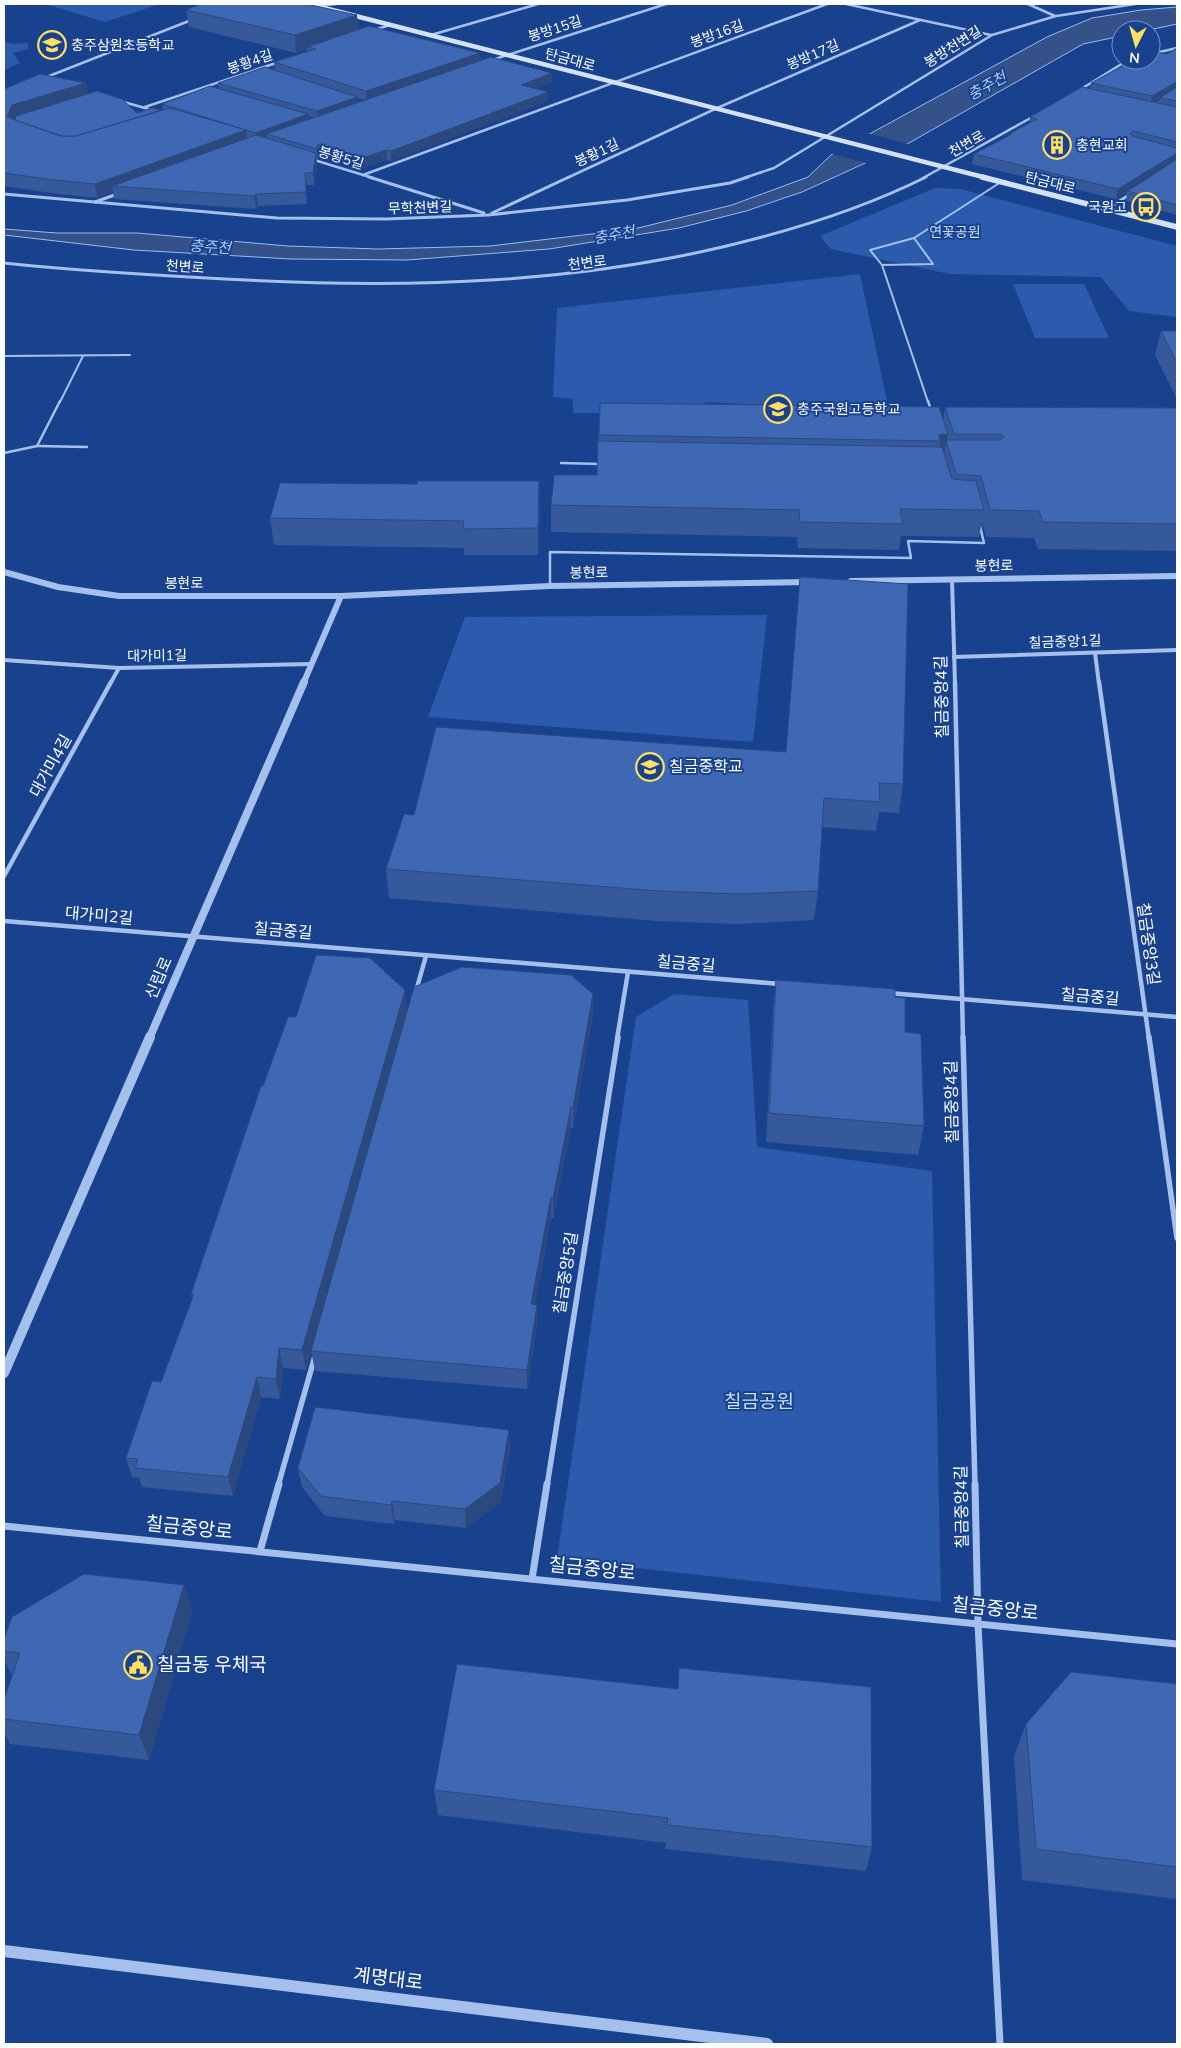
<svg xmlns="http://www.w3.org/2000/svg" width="1181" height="2048" font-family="'Nunito Sans','Noto Sans KR',sans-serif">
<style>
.green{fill:#2c5aac}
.water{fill:#34518a;stroke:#99baf1}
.pier{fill:#19428e}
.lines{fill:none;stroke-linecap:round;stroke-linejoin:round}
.service-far1{stroke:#a6c0ee;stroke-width:2}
.service{stroke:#a6c0ee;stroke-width:2.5}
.minor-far5{stroke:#a6c0ee;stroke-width:2.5}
.minor-far4{stroke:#a6c0ee;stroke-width:3}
.minor-far3{stroke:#a6c0ee;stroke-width:4}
.minor-far2{stroke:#a6c0ee;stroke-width:4.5}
.minor-far1{stroke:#a6c0ee;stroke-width:5.5}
.minor{stroke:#a6c0ee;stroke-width:7}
.tertiary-far3{stroke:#a6c0ee;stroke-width:6}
.tertiary-far2{stroke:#a6c0ee;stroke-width:8}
.tertiary-far1{stroke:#a6c0ee;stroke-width:10}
.tertiary{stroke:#a6c0ee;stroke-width:12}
.secondary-far1{stroke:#d3e1fa;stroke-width:4.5}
.secondary{stroke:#d3e1fa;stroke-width:5.5}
.wall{fill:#35599b;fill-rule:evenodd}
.shaded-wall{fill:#2b497e}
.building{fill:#3e68b4;stroke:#2b497e}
.labels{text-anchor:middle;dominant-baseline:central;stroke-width:4;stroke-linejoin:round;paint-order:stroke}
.far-street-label{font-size:14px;fill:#fff;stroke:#19428e}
.far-poi-label{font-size:14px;fill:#fff;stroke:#19428e;text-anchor:start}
.far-park-label{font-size:14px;fill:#ccddfa;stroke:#19428e}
.far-water-label{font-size:15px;font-style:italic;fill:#b2cbf5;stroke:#19428e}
.street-label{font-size:16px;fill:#fff;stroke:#19428e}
.poi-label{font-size:16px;fill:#fff;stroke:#19428e;text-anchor:start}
.near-park-label{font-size:19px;fill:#ccddfa;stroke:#19428e}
.near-street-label{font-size:19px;fill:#fff;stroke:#19428e}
.near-poi-label{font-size:19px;fill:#fff;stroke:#19428e;text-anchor:start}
</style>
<rect width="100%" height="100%" fill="#19428e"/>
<g class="green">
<polygon points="45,4 160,4 105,22"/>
<polygon points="4,41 13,44 28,43 28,49 13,53 20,63 4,70"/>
<polygon points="935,188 960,189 1177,246 1177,317 1129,311 1101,277 950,274 831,249 820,236"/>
<polygon points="860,274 887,401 869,414 746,414 744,404 705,402 704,414 573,413 573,399 553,397 557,308"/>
<polygon points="1013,284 1084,284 1109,338 1035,338"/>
<polygon points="767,615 753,742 428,717 465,617"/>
<polygon points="674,994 748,1000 757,1147 932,1171 941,1602 557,1559 636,1017"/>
</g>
<polygon class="water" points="1177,7 1177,24 1149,30 1121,30 1121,36 1083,44 909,143 802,192 746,211 679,228 549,249 407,260 291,259 134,250 4,235 4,229 57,233 137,233 288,246 378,249 490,246 634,229 732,205 808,177 831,155 1047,37 1092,18 1141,10"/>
<polygon class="pier" points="867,133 912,145 869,164 829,153"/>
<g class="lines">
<g class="service-far1">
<polyline points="318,6 338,4"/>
<polyline points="882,265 870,250 914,238"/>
<polyline points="4,356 130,355"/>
<polyline points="60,402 83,356"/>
<polyline points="928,402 882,265 933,264 914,238 1001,182"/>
</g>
<g class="service">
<polyline points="928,401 931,410"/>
<polyline points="37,446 87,447"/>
<polyline points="4,453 37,446 60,401"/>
<polyline points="561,463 600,464"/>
<polyline points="550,586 550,552 911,558 908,541 984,543 980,526"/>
</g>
<g class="minor-far5">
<polyline points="846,4 991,35"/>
<polyline points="1028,4 1055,16"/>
<polyline points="374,30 390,25"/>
<polyline points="431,35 538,4"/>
<polyline points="1151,54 1177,48"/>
<polyline points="492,60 666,4"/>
<polyline points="44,78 194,19"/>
<polyline points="1078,91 1128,60"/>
<polyline points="120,101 152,110"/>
<polyline points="145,107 279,62"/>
<polyline points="311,159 373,178"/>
<polyline points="363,175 827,4"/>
<polyline points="567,178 715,109 920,20"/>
<polyline points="744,178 774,168 992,35 1056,16 1135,4"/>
<polyline points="923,178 1036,115"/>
</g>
<g class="minor-far4">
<polyline points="369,177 484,213"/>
<polyline points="4,194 277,218 386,219 488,215 627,200 730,183 748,177"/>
<polyline points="95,202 120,193"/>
<polyline points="1107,209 1132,193"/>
<polyline points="492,213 569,177"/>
<path d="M4,263C77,271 151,275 225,279C406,289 586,285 762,237C818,222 874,203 926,177"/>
</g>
<g class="minor-far3">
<polyline points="952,579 955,684"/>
<polyline points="1095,653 1099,684"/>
<polyline points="954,657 1177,650"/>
<polyline points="4,660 119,668 311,664"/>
<polyline points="110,684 119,668"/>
</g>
<g class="minor-far2">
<polyline points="955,682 963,1039"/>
<polyline points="1099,682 1149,1039"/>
<polyline points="4,876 111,682"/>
<polyline points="4,921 781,984"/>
<polyline points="416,991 426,956"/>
<polyline points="889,993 1177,1017"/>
<polyline points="617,1039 628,972"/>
</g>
<g class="minor-far1">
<polyline points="963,1037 975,1486"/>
<polyline points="1149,1037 1177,1238"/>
<polyline points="278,1486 315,1356"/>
<polyline points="547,1486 618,1037"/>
</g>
<g class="minor">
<polyline points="975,1484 978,1624 1000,2044"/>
<polyline points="4,1526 1177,1644"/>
<polyline points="260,1551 279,1484"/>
<polyline points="532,1579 547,1484"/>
</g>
<g class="tertiary-far3">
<polyline points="4,572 58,587 119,596 341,596 550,586 810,582"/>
<polyline points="851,581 1177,576"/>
<polyline points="303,684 341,596"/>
</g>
<polyline class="tertiary-far2" points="149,1039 304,682"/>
<polyline class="tertiary-far1" points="4,1373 150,1037"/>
<polyline class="tertiary" points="4,1951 767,2044"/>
<polyline class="secondary-far1" points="309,4 987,178"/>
<polyline class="secondary" points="982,177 1177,227"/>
</g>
<g class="wall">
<path d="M186,10L357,15L358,30L481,60L552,82L535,88L548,92V101L391,161L387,160L363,168L319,154L318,159L316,158L317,165L314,185H307V204L258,206L256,209L114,199L113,192L97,198L58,194L4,186V89L86,83L88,94L137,113L161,110H163L162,104L219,89L218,83L275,70L274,62L307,51V49L296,53L189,27ZM357,98L364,100L358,102ZM308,116L314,117L309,119Z"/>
<polygon points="1177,48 1177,215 1126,201 1127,192 1116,199 972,164 974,154 1008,136 1009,134 1029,123 1030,117 1089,89 1091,83 1167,54"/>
<polygon points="1161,331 1177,331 1177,399 1155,355"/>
<polygon points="600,403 943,421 945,407 1177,408 1177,551 1038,549 1034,538 986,537 982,522 979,537 901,536 899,550 798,548 797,537 551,532 551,505 597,475"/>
<polygon points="539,481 540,507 538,555 464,555 464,548 274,545 270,518 417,484"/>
<polygon points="800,577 903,784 899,813 879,812 876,831 822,827 818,891 814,920 737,924 657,921 389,898 386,869 414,815 786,752"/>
<polygon points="776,980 895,997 905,1032 924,1126 918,1155 766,1142 773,1009"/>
<polygon points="407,1011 306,1370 283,1368 280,1399 261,1397 233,1496 142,1487 139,1478 132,1477 126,1458 161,1382 192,1298 191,1294 263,1086 296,1017"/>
<polygon points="593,1015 573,1128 571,1128 553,1218 551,1218 535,1305 537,1325 527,1389 315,1371 311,1351"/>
<polygon points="509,1430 510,1449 501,1502 466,1528 395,1520 394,1524 325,1516 302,1487 298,1468"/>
<polygon points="184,1585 192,1612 149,1760 10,1744 4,1732 4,1699 12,1676 4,1659 4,1639"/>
<polygon points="457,1664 872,1847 866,1871 665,1849 666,1843 438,1815 434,1790"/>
<polygon points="1177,1684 1177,1899 1022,1880 1014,1756 1026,1724"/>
</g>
<g class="shaded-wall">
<polygon points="357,15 358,32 307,47 307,49 296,53 295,35"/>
<polygon points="480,53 481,63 366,101 366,91"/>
<polygon points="552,73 552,82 521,94 521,85"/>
<polygon points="1177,82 1177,90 1160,98 1160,100 1150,105 1152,96"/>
<polygon points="86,83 88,95 9,130 7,117 12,105"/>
<polygon points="548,92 548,101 391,161 391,151"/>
<polygon points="357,97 358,104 318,118 317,111"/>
<polygon points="308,114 309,122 266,134 266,137 257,140 256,133"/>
<polygon points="246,130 247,144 112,186 113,192 97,198 95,184"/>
<polygon points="318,144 319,154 318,159 317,149"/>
<polygon points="386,150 387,160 363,168 363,158"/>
<polygon points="316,153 317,165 314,185 313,173"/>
<polygon points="1177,153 1177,162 1116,199 1118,189"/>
<polygon points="305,173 307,185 307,204 306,192"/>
<polygon points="257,194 258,206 256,209 254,196"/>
<polygon points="948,434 943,460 937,461 940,441 939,435"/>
<polygon points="539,481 540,507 538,555 538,528"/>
<polygon points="405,990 407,1011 306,1370 302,1350"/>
<polygon points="593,994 593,1015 573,1128 573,1107"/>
<polygon points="571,1107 571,1128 553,1218 553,1198"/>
<polygon points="551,1197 551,1218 532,1325 531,1304"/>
<polygon points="537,1305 537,1325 527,1389 527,1370"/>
<polygon points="279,1348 283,1368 280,1399 276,1379"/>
<polygon points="257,1377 261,1397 233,1496 228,1477"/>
<polygon points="509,1430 510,1449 501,1502 466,1528 465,1509"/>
<polygon points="392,1501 395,1520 394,1524 391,1505"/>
<polygon points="184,1585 192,1612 149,1760 139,1735"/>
</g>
<g class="building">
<polygon points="201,4 306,4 357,15 295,35 186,10"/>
<polygon points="369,26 480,53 366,91 274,62 316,49 307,47"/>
<polygon points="1177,48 1177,82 1152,96 1091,83 1133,60 1151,60 1151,51 1167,54"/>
<polygon points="491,57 552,73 521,85 548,92 391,151 386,150 363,158 318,144 317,149 266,134"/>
<polygon points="265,67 357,97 317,111 218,83"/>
<polygon points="40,74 86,83 12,105 7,117 60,136 76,136 170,108 246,130 95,184 55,180 4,173 4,89"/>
<polygon points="210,86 308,114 256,133 162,104"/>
<polygon points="1082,87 1177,107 1177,142 1134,131 1130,133 1132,136 1177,148 1177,153 1118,189 974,154 1012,134 1009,134 1037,119 1030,117"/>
<polygon points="1177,87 1177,101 1160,98"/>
<polygon points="97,91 122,99 137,113 152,108 161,110 76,136 62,136 15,120 16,116"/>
<polygon points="256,135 316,153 313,173 305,173 306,192 257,194 254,196 112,186"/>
<polygon points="1177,159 1177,205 1128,191"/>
<polygon points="1161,331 1177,331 1177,363"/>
<polygon points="600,403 939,407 948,434 939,435 940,441 599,435"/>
<polygon points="945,407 1177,408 1177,524 1043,522 1039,511 990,510 981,476 956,474 946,440 1001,440 1004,437 1001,434 954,434"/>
<polygon points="598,441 942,447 952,479 976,481 984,510 900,509 903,524 800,522 799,510 551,505 554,475 597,475"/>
<polygon points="417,481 539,481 538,528 463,529 464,521 270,518 280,483 417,484"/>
<polygon points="800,577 908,584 903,784 879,783 880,802 824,798 818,891 739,894 658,891 386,869 404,814 414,815 436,727 786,752"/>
<polygon points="316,955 370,958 405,990 302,1350 279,1348 276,1379 257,1377 228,1477 135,1468 138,1459 126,1458 152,1381 161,1382 194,1294 191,1294 261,1086 263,1086 288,1017 296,1017"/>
<polygon points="462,967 571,975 593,994 573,1107 571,1107 553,1198 551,1197 531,1304 537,1305 527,1370 311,1351 414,987"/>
<polygon points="776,980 895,989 895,997 905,998 905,1032 921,1034 924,1126 769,1113"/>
<polygon points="315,1407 509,1430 500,1483 465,1509 392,1501 391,1505 321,1496 298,1468"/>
<polygon points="84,1574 184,1585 139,1735 4,1719 4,1699 20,1653 4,1651 4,1639 12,1617"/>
<polygon points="457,1664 678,1689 679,1668 871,1687 872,1847 667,1825 668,1818 434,1790"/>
<polygon points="1071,1672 1177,1684 1177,1867 1036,1849 1026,1724"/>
</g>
<defs>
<symbol id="school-ring" viewBox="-11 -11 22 22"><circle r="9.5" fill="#19428e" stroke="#ffe063" stroke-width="1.5"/><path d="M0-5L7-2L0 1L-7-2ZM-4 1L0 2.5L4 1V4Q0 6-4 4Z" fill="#ffe063"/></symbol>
<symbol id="building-ring" viewBox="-11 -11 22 22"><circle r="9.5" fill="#19428e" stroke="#ffe063" stroke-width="1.5"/><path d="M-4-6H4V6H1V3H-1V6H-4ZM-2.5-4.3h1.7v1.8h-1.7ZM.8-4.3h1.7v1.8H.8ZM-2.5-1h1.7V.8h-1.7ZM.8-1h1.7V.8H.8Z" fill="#ffe063"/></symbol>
<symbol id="bus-ring" viewBox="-11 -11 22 22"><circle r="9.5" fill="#19428e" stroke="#ffe063" stroke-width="1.5"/><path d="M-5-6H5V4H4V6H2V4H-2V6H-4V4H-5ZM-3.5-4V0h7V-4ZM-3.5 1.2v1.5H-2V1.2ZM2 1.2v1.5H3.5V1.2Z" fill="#ffe063"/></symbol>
<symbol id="civic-ring" viewBox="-11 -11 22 22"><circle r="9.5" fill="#19428e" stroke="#ffe063" stroke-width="1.5"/><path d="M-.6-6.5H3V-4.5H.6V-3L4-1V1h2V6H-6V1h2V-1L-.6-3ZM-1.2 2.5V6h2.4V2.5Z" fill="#ffe063"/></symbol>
</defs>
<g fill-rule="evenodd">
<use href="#school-ring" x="36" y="29" width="32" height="32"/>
<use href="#building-ring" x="1041" y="129" width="32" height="32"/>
<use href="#bus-ring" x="1130" y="191" width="32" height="32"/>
<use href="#school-ring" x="762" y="393" width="32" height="32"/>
<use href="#school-ring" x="634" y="751" width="32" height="32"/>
<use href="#civic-ring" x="122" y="1649" width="32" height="32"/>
</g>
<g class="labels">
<g class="far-street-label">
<text transform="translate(555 29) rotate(-18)">봉방15길</text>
<text transform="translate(717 34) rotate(-20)">봉방16길</text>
<text transform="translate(953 47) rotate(-32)">봉방천변길</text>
<text transform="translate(813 55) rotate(-23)">봉방17길</text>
<text transform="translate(570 60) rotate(15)">탄금대로</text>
<text transform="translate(250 62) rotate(-19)">봉황4길</text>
<text transform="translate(967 144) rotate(-30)">천변로</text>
<text transform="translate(597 153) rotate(-25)">봉황1길</text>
<text transform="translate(341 158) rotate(17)">봉황5길</text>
<text transform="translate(1050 183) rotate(14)">탄금대로</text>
<text transform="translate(420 208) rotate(-2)">무학천변길</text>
<text transform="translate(587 263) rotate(-7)">천변로</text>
<text transform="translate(185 267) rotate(4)">천변로</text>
<text transform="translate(994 566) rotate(-1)">봉현로</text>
<text transform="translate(589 573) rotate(-1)">봉현로</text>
<text x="184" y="583">봉현로</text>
<text transform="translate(1065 642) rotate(-2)">칠금중앙1길</text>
<text transform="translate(157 656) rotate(-1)">대가미1길</text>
</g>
<g class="far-poi-label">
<text x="71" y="45">충주삼원초등학교</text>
<text x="1076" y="145">충현교회</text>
<text x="1127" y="207" text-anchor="end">국원고</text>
<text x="797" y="409">충주국원고등학교</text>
</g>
<g class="far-park-label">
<text x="955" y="232">연꽃공원</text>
</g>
<g class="far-water-label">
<text transform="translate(987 86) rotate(-29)">충주천</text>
<text transform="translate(614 235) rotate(-10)">충주천</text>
<text transform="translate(210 247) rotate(4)">충주천</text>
</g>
<g class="street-label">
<text transform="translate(942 697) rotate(-91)">칠금중앙4길</text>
<text transform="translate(51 766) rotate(-61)">대가미4길</text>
<text transform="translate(99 916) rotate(5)">대가미2길</text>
<text transform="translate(283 931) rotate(5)">칠금중길</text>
<text transform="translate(1148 944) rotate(82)">칠금중앙3길</text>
<text transform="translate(686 964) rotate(5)">칠금중길</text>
<text transform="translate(159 978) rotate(-67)">신립로</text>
<text transform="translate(1090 997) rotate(5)">칠금중길</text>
<text transform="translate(952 1102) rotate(-91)">칠금중앙4길</text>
<text transform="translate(566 1273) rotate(-81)">칠금중앙5길</text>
<text transform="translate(962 1507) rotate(-91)">칠금중앙4길</text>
</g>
<g class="poi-label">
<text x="669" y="767">칠금중학교</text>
</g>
<g class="near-park-label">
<text x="759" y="1402">칠금공원</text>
</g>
<g class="near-street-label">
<text transform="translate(189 1528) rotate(6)">칠금중앙로</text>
<text transform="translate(592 1569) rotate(6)">칠금중앙로</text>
<text transform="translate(995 1609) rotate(6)">칠금중앙로</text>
<text transform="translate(388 1979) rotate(7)">계명대로</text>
</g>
<g class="near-poi-label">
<text x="157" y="1665">칠금동 우체국</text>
</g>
</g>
<rect width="1181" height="2048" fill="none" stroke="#ffffff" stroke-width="10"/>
<g transform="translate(1136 45) rotate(186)"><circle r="24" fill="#19428e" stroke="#758ebb"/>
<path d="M0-4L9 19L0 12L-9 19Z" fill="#ffe063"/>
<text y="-8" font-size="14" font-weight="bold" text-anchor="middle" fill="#ffffff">N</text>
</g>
</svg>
